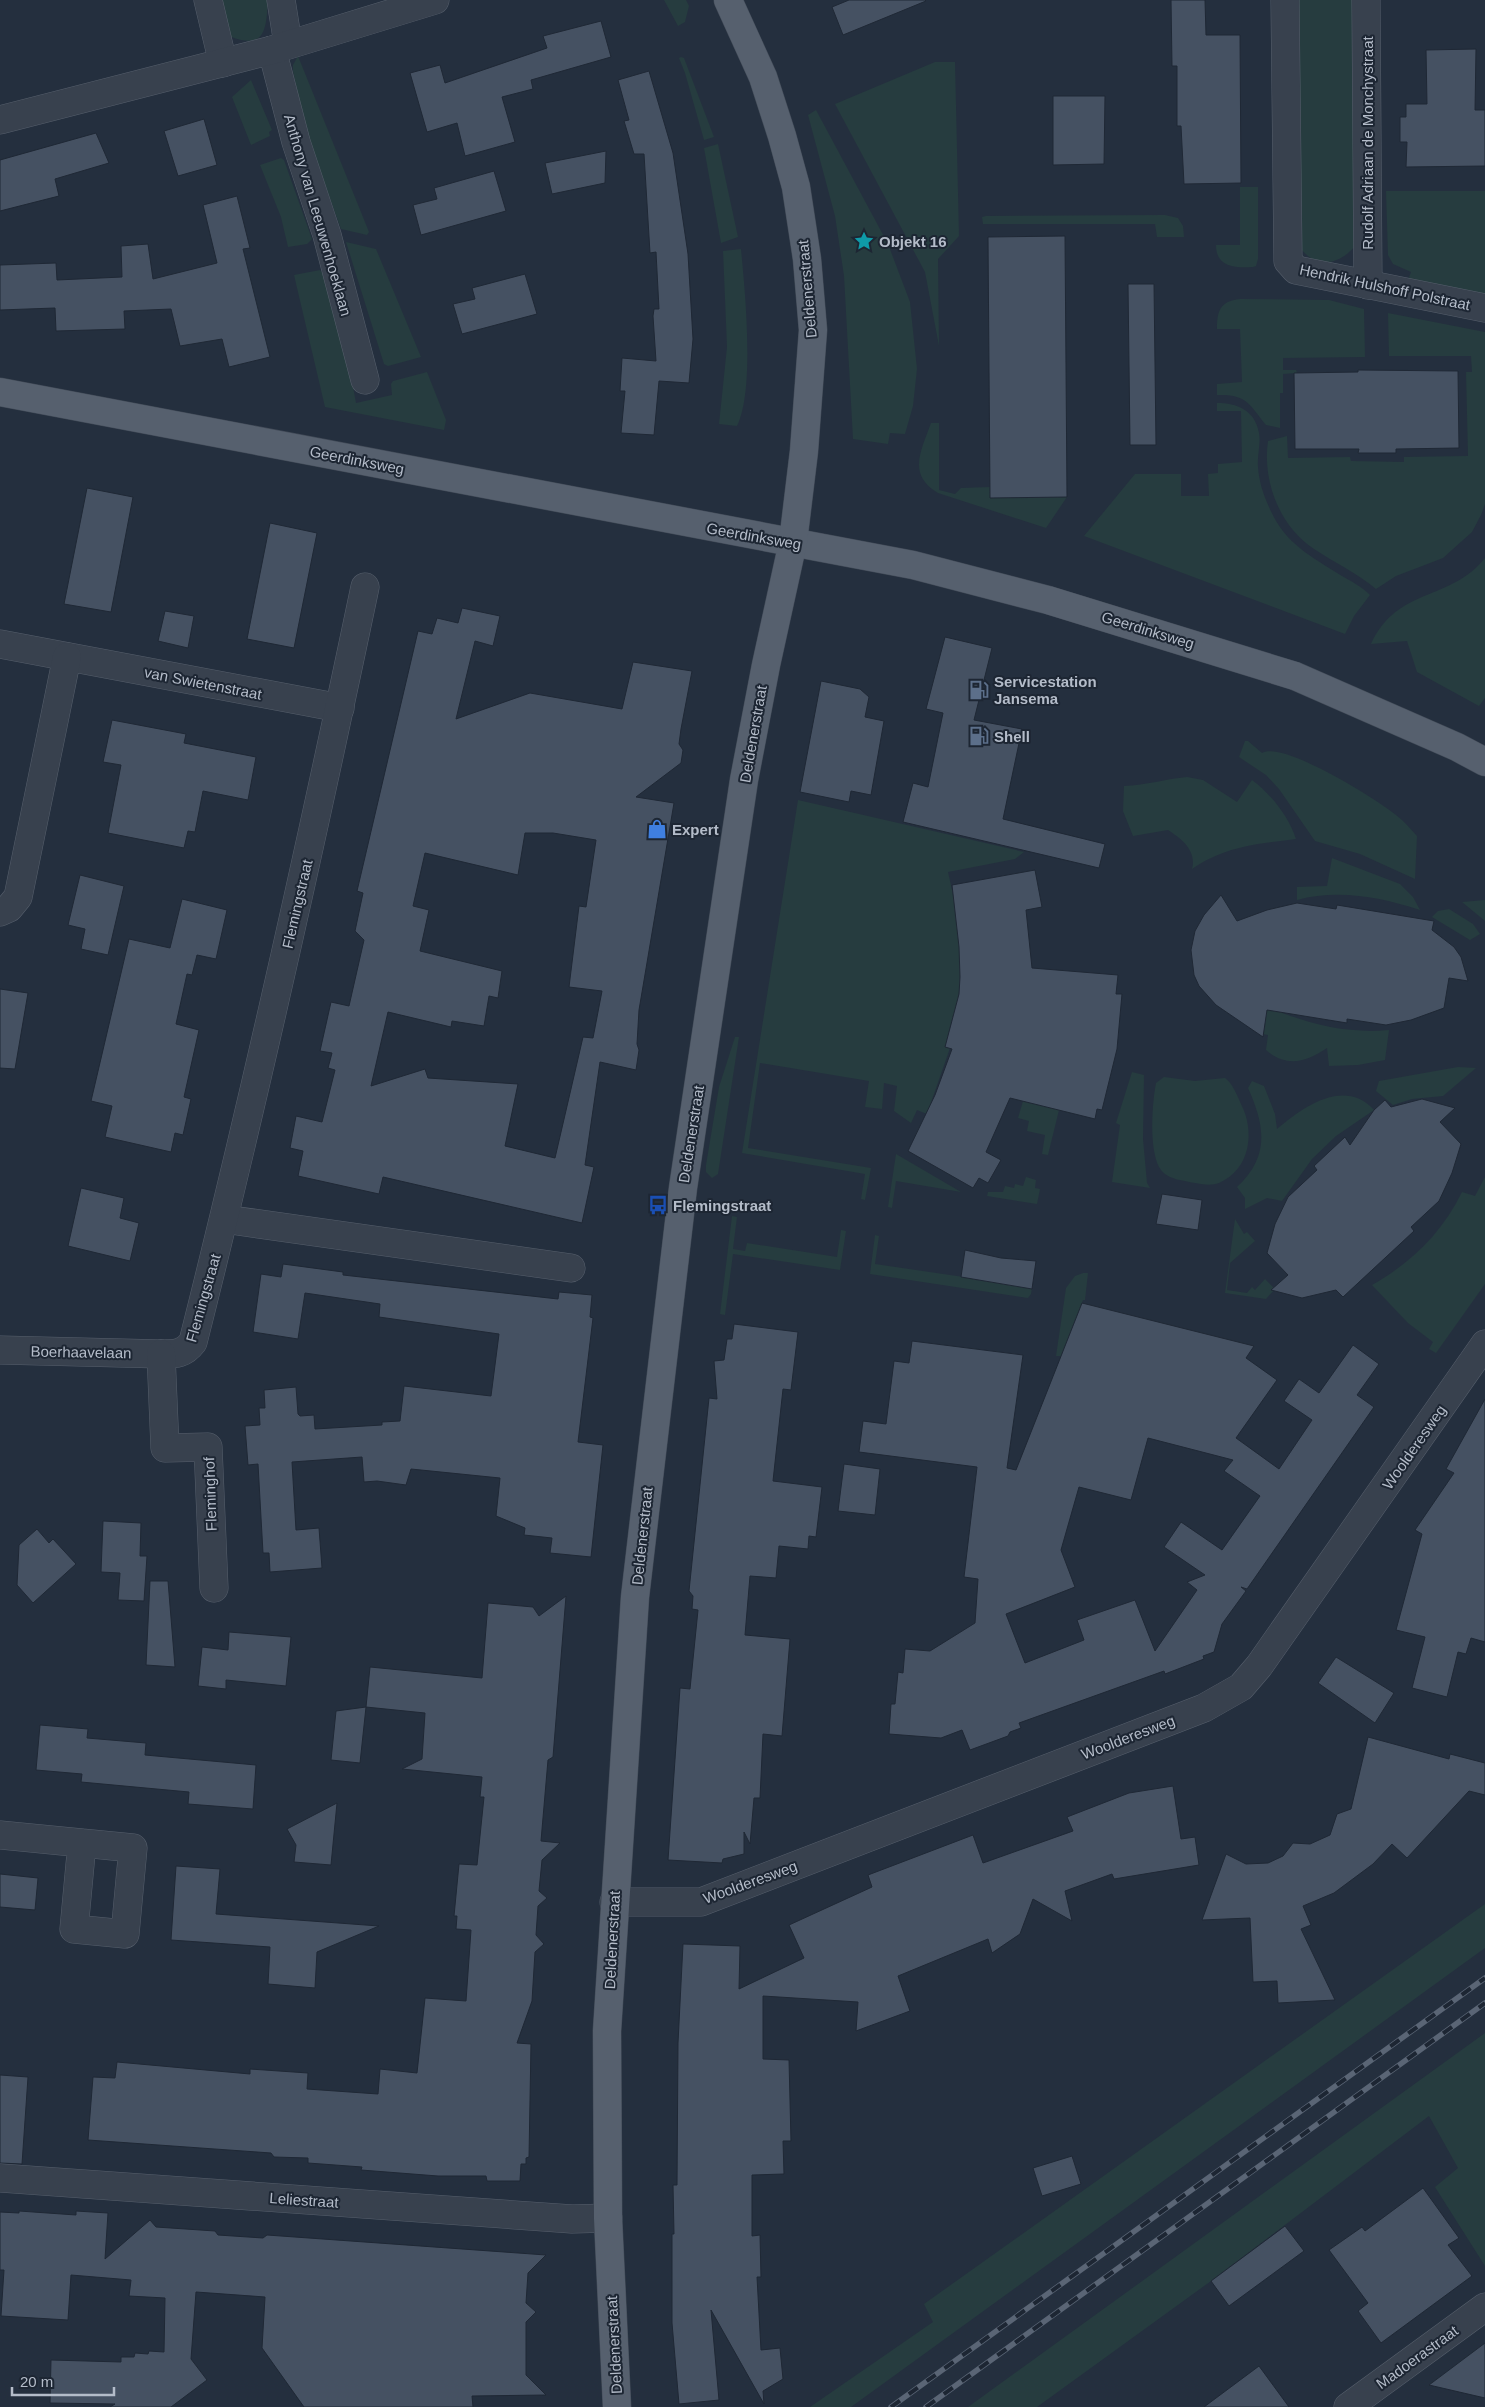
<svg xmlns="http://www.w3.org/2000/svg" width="1485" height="2407" font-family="Arial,sans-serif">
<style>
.green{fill:#263c3f}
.building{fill:#455162;stroke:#1f2835;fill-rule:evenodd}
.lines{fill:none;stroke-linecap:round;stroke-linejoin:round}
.minor-casing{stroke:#565f6c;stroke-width:29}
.major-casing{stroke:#414a57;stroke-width:29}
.minor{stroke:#38414e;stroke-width:28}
.major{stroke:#56606e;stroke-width:28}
.rail-casing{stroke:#5a6575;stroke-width:5.5}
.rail{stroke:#1d2633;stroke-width:4;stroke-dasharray:11;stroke-linecap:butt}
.labels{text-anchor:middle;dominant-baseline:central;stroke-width:4;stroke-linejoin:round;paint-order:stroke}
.street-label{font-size:15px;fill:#b4bcc9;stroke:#1d2633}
.poi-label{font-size:15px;font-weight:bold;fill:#b4bcc9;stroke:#1d2633;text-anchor:start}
</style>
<rect width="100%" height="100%" fill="#242f3e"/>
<g class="green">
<path d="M219,0H268C266,29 266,51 229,36Z"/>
<polygon points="664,0 686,0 689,6 685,22 678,26"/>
<path d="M1294,0H1356L1355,246C1339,265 1317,269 1301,249Z"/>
<polygon points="298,56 369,232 367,235 341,229 306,133 293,71 293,65"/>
<polygon points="681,57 684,58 714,137 704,140 685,73 679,58"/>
<polygon points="935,62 955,62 959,236 938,259 939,346 925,272 835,104"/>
<polygon points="251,80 272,130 269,132 270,136 251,145 232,97"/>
<polygon points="816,110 888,244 910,302 917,369 913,406 905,434 890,433 888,444 853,439 844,276 835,216 808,115"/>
<polygon points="718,144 738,237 721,243 704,148"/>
<polygon points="281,158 284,160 312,239 307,244 288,247 281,217 260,165"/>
<path d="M1240,187H1258V259L1256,266L1253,267C1236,268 1216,268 1216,245H1240Z"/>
<polygon points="1386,191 1485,191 1485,296 1408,280 1411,272 1393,264 1388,255"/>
<polygon points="1165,215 1178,218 1183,226 1184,237 1157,237 1155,224 983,224 982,217 986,216"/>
<polygon points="346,242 376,249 421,357 388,366 384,364"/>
<path d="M741,249C745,291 755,389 737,426L719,424L727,347L723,251Z"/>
<polygon points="320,270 325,276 348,360 356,403 392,395 391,384 393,381 427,372 446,420 444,430 325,407 294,275"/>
<path d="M1240,299L1329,300L1364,309L1365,357L1283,358V370H1296L1297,373L1283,374V393H1280V428L1266,425C1249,404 1247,394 1217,395V384L1242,382L1240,329H1217C1217,311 1220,301 1240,299Z"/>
<path d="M1388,313L1485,332V504L1481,515L1472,532L1443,558L1396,576L1376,589C1357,573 1335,563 1314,549C1280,527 1262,481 1268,441L1287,436L1288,458L1350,457L1351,461L1404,462V457L1468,456L1466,372H1472L1471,356H1389Z"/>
<path d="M1217,403C1237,403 1255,410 1259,433C1261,443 1257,456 1258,467C1259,481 1263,494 1269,507C1285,544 1309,555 1342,576C1351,581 1362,587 1370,595L1354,616L1345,634L1084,536L1135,474H1181V496H1209L1208,474L1218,473V464L1242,462L1241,411H1217Z"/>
<path d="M931,423H939V490L955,494L961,488L990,487V498L1067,497L1046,528L938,493C907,475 921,451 931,423Z"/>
<path d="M1485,558V698L1479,706L1417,672L1407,641L1371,644C1398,586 1450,602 1485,558Z"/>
<path d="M1245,741H1248L1262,753C1283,741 1373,797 1392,812C1402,819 1409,827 1417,836L1415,879L1360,854L1315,841L1279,789L1266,775L1239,757Z"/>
<path d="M1187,777L1203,780L1237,802L1252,780C1271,794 1289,817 1296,839C1257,844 1226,846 1192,869C1197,851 1182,839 1168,830L1133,836L1123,811L1124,786C1146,785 1166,779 1187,777Z"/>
<path d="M798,800L1024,852L1015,859L948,872C957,911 966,958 958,998C954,1014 949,1030 945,1047L950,1048L927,1114L917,1110L911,1123L894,1111L897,1086L884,1083L882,1109L865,1107L869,1081L760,1063L748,1148L871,1168L865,1200L861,1199L865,1174L742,1153Z"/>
<path d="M1332,858L1400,884L1413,897L1420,910C1380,897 1338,889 1297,900V887L1327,886Z"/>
<polygon points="1485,900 1485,921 1462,902"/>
<polygon points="1449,909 1473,924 1480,934 1470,940 1432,917 1438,911"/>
<path d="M1267,1006C1305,1024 1348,1034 1389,1030L1385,1060L1358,1065L1329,1066L1327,1048C1307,1062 1286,1068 1266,1050L1268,1035L1263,1034Z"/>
<polygon points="735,1037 739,1037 718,1174 712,1178 706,1172 706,1165 719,1087"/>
<polygon points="1458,1067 1476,1068 1443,1096 1412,1099 1393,1105 1376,1091 1379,1081"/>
<polygon points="1132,1072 1144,1075 1143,1139 1147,1183 1150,1188 1112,1182 1120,1125 1116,1123"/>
<path d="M1164,1077L1195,1081L1225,1078C1233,1084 1237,1095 1241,1104C1255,1131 1251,1169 1219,1183C1209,1187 1195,1183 1185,1181C1174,1179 1165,1177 1159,1167C1149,1147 1152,1104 1156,1083Z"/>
<path d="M1252,1081L1264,1086L1275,1114L1277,1129C1302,1108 1344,1077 1374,1110L1336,1136L1312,1159L1282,1201L1267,1198L1245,1209V1198L1237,1187C1270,1156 1265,1126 1248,1088Z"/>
<polygon points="1023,1101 1059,1110 1048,1155 1042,1154 1045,1135 1027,1131 1029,1121 1018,1118"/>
<polygon points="896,1154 961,1192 896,1181 892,1208 888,1207"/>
<polygon points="1026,1177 1036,1180 1035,1188 1040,1189 1037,1204 987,1196 988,1192 1003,1192 1005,1186 1014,1188 1015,1184 1023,1186"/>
<path d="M1485,1177V1284L1436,1353L1429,1349L1433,1342L1408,1323L1372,1285C1411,1263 1442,1233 1462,1192L1475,1196Z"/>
<polygon points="732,1216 737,1217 733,1249 745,1251 747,1243 837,1257 841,1230 846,1231 840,1270 733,1254 725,1315 720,1314"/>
<polygon points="1235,1219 1244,1234 1247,1232 1255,1241 1230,1263 1227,1290 1247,1293 1252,1287 1255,1290 1265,1279 1275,1289 1266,1299 1225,1293"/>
<polygon points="875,1235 879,1236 875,1264 1032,1287 1031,1294 1028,1298 870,1274"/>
<polygon points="1083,1273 1088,1273 1085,1300 1083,1300 1061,1356 1056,1356 1066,1288 1075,1276"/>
<polygon points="1485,1904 1485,1948 851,2407 810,2407 933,2322 924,2304"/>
<polygon points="1485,2033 1485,2266 1435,2187 1458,2168 1429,2116 1211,2281 1037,2407 968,2407"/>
</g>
<g class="building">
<polygon points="849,0 925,0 926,1 843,35 832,7"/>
<polygon points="1171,0 1205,0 1206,35 1240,35 1241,183 1184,184 1181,126 1177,126 1177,66 1172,66"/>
<polygon points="601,21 611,57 531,80 533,89 502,97 515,142 465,156 457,123 427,132 410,73 440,65 445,83 547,48 543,36"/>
<polygon points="1476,49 1475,110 1485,110 1485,166 1406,167 1407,142 1400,142 1400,117 1406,117 1406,104 1427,104 1426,50"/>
<polygon points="649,71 673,153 688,254 693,339 689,383 659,381 654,435 621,433 625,391 620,391 622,358 656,361 653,316 654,309 659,309 656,252 650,253 644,154 634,154 624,121 629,120 618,80"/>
<polygon points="1053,96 1105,96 1104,164 1053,165"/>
<polygon points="204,119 217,165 178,176 164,131"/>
<polygon points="96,133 109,163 55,179 59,196 0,211 0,160"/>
<polygon points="606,151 605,183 552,194 545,163"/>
<polygon points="494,171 506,211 421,235 413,205 437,199 434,188"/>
<polygon points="237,196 250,248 243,249 270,357 229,367 222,339 180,346 171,309 124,311 125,329 56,331 55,308 0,310 0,265 56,263 57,280 122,277 121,246 148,244 153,279 217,263 203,205"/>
<polygon points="1065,236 1067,497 990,498 988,237"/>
<polygon points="525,274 537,314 462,334 453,304 475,299 472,288"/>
<polygon points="1128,284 1154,284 1156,445 1130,445"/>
<polygon points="1358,370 1458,371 1459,448 1396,449 1396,453 1358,453 1359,449 1295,449 1294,373 1358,372"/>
<polygon points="87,488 133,497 111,612 64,604"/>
<polygon points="270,523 317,533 294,648 247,639"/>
<path d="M462,608L500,616L493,646L475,641L456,719L530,693L622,709L633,662L692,671L681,729L679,744L683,750L681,763L636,797L674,803L639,1010L637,1044L639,1050L636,1070L600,1062L585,1165L594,1167L582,1223L383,1177L379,1194L298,1176L303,1151L290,1148L296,1116L322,1122L335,1070L328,1068L332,1053L320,1051L331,1002L349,1006L364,940L355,931L363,893L357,891L418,631L432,634L437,618L458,623ZM525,833H553L596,840L586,907L579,906L569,987L602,991L593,1038L583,1037L555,1158L505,1146L518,1084L428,1078L425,1069L371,1086L388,1012L451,1027L452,1021L484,1026L489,996L498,998L502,971L420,951L429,910L413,906L425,853L518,875Z"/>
<polygon points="165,611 194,616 188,648 158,641"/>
<polygon points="945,637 992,648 974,720 1022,729 1003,819 1105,844 1099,868 903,822 913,783 928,787 943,713 926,709"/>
<polygon points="821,681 860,689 869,697 865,717 884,721 871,795 851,791 849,802 800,792"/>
<polygon points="112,720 186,734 184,743 256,757 248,800 203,791 195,832 188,831 184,848 108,833 121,765 103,762"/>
<polygon points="1035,870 1042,907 1026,910 1032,968 1118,975 1116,994 1122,994 1117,1049 1102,1110 1097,1109 1095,1119 1010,1098 986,1152 1001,1160 988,1183 979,1178 973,1188 908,1151 935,1095 952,1049 945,1047 959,994 960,977 959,947 952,885"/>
<polygon points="80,875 124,886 108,955 81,949 85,929 68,925"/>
<polygon points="1221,895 1237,921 1267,910 1297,903 1336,909 1337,905 1434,921 1432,930 1454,947 1461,957 1468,981 1449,978 1444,1008 1411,1020 1386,1025 1347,1019 1347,1023 1267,1010 1263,1037 1216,1005 1199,986 1194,975 1191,950 1195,931 1204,915"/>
<polygon points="182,899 227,910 216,959 197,955 192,975 187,974 176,1024 199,1030 184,1097 191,1099 183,1135 175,1133 171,1152 105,1137 112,1106 91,1101 129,939 170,948"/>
<polygon points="0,989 28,993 15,1069 0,1068"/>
<polygon points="1422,1099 1455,1108 1440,1122 1461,1144 1452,1173 1439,1201 1411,1227 1414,1231 1343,1297 1336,1290 1302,1298 1271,1290 1288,1275 1267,1253 1275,1224 1288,1197 1317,1170 1314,1166 1345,1137 1350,1145 1374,1110 1385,1100 1391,1107"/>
<polygon points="81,1188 124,1198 120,1218 139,1223 130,1261 68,1246"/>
<polygon points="1162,1194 1202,1200 1198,1230 1156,1224"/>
<polygon points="965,1250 1001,1258 1036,1261 1032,1289 961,1277"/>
<polygon points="283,1264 343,1272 343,1275 558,1299 559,1292 592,1295 590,1317 593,1318 578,1442 603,1445 591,1557 550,1553 552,1538 524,1535 525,1528 496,1516 500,1478 411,1469 406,1485 377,1481 364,1482 362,1457 292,1462 296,1530 319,1528 322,1568 270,1572 269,1553 263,1553 258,1464 248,1465 245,1426 260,1425 259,1408 265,1408 264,1390 296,1387 298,1414 300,1416 314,1415 315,1429 382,1425 382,1422 400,1421 404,1386 491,1396 499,1334 379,1317 380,1304 305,1293 298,1339 253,1332 261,1274 281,1277"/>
<path d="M1082,1303L1254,1346L1246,1358L1277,1380L1236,1438L1279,1469L1312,1420L1284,1401L1299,1379L1319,1393L1353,1345L1379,1364L1357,1395L1374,1407L1247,1589L1241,1587L1246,1591L1222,1624L1214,1652L1203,1656L1204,1659L1165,1674L1164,1671L1019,1723L1021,1728L1010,1732L1008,1736L970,1750L962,1730L941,1738L889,1734L891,1704H895L898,1672L903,1673L905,1649L930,1651L975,1623L978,1579L964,1577L977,1467L859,1452L863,1421L886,1424L894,1361L909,1363L912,1341L1023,1355L1007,1468L1016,1470ZM1148,1438L1233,1460L1224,1471L1260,1496L1222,1550L1181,1522L1164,1547L1205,1575L1187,1582L1197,1590L1155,1651L1135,1600L1077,1620L1084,1640L1025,1663L1006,1614L1075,1587L1061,1550L1079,1487L1131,1500Z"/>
<polygon points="734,1324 798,1332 791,1390 783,1389 773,1481 822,1487 816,1537 809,1536 808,1549 779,1546 776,1578 750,1576 745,1635 790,1639 782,1736 763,1734 760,1798 754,1798 750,1844 744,1832 744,1854 723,1859 722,1863 668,1860 680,1688 690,1689 698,1610 692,1609 693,1596 689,1591 709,1398 717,1399 714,1361 724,1360 727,1339 732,1339"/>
<polygon points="1485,1399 1485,1642 1471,1638 1466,1654 1458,1652 1447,1697 1412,1688 1425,1637 1396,1630 1422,1534 1415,1530 1454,1473 1446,1469"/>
<polygon points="844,1464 880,1469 875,1515 838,1511"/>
<polygon points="103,1521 141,1523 140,1556 147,1556 144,1601 118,1600 120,1573 101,1572"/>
<polygon points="37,1529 49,1543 53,1539 76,1564 33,1603 17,1585 19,1545"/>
<polygon points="150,1581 168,1581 175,1667 146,1665"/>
<polygon points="566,1596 553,1757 548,1760 541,1841 560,1843 542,1860 539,1891 547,1898 538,1906 536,1935 544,1944 535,1952 532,2001 517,2043 531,2044 529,2157 526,2158 526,2164 521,2164 520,2181 487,2181 486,2176 438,2176 361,2170 362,2167 308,2163 308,2158 274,2157 271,2153 88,2140 93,2077 115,2078 117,2062 250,2074 250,2069 308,2073 307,2089 378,2094 380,2069 417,2073 425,1998 466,2001 471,1930 456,1929 457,1916 454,1916 459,1864 477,1865 484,1797 480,1797 482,1777 402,1769 422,1759 425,1713 366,1707 370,1667 482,1678 488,1603 533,1607 539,1616"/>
<polygon points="229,1632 291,1637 286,1686 226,1680 226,1689 198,1686 202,1647 228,1650"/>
<polygon points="1336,1657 1394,1693 1375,1723 1318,1683"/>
<polygon points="366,1707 360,1763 331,1760 336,1711"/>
<polygon points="40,1725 88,1729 87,1738 146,1743 145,1755 256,1765 253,1809 188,1804 189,1792 81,1782 82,1774 36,1770"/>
<polygon points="1368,1737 1449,1759 1450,1754 1485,1763 1485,1795 1469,1791 1407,1858 1392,1844 1373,1864 1334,1893 1303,1906 1311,1925 1301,1929 1335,2000 1278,2003 1277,1981 1253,1982 1250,1918 1202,1920 1226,1854 1246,1864 1268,1863 1283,1856 1293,1843 1310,1844 1330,1835 1337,1814 1351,1809"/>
<polygon points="1173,1786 1181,1839 1195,1837 1199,1865 1114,1879 1112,1874 1065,1891 1072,1921 1033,1899 1020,1934 992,1953 988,1939 898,1976 910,2011 856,2031 858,2002 763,1996 763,2059 789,2060 791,2141 783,2141 784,2174 752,2175 752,2236 760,2235 761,2277 757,2277 761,2350 780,2348 783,2379 763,2391 764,2404 711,2310 719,2400 679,2404 672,2323 672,2234 674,2234 673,2185 677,2185 678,2043 683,1944 740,1946 739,1989 804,1958 789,1925 872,1887 868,1875 973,1835 983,1863 1073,1831 1067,1817 1129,1793"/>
<polygon points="337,1803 331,1865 294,1862 296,1845 287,1829"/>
<polygon points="176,1866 220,1869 216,1914 379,1926 317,1952 315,1988 268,1984 270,1947 171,1940"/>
<polygon points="0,1874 38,1878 35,1910 0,1907"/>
<polygon points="0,2075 28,2077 22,2164 0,2163"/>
<polygon points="1072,2156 1081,2184 1042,2196 1033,2168"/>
<polygon points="1423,2188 1459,2238 1448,2245 1472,2276 1381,2343 1358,2311 1368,2303 1329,2250 1362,2227 1365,2231"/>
<polygon points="19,2211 76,2215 76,2211 108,2213 105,2259 150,2220 156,2227 215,2231 218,2235 263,2238 267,2235 546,2255 528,2273 526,2303 536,2312 526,2322 526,2375 546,2395 472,2396 473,2407 304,2407 262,2348 265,2297 196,2292 191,2359 207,2380 171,2407 110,2407 115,2404 50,2403 51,2360 121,2362 121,2357 134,2357 135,2353 148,2354 149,2351 164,2352 165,2298 129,2296 131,2280 71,2275 68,2320 1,2316 4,2270 0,2270 0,2212 19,2213"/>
<polygon points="1285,2226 1304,2251 1229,2306 1211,2281"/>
<polygon points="1485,2343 1485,2398 1429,2385"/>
<polygon points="1259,2366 1289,2407 1204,2407"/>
</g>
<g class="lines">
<defs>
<g id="minor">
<polyline points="208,0 223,63"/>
<polyline points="281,0 288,44"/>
<polyline points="1285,0 1288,261 1296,270 1485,308"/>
<polyline points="1366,0 1368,285"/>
<polyline points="272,50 296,142 327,235 365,380"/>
<polyline points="0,120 272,50 435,0"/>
<polyline points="0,644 340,708"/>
<polyline points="0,912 9,908 18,897 67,657"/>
<polyline points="224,1219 571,1268"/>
<path d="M0,1350L161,1354C176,1354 184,1354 193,1342C256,1092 312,840 365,587"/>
<polyline points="161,1354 165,1448 208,1447 214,1588"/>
<polyline points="0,1835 133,1848 125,1934 74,1929 82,1843"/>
<polyline points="614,1902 701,1902 1204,1708 1241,1687 1259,1666 1485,1344"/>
<polyline points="0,2178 572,2219 608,2218"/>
<polyline points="1348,2407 1485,2307"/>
</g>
<g id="major">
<polyline points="0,392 913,565 1048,600 1295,676 1457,747 1485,762"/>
<polyline points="617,2407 608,2218 607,2031 635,1597 683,1188 744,780 766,665 793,542 804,451 813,330 807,259 796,187 782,136 763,77 728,0"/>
</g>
</defs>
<use href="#minor" class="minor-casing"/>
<use href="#major" class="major-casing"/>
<use href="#minor" class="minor"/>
<use href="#major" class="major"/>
<defs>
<g id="rail">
<polyline points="891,2407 1485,1978"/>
<polyline points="926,2407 1485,2003"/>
</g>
</defs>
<use href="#rail" class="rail-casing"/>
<use href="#rail" class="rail"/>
</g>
<defs>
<symbol id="sight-bare" viewBox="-9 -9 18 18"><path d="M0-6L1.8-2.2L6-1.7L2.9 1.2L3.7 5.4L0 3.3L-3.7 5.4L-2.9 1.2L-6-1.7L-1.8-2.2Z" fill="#0f9aa8" stroke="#1d2633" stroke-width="2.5" paint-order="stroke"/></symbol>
<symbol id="fuel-bare" viewBox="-9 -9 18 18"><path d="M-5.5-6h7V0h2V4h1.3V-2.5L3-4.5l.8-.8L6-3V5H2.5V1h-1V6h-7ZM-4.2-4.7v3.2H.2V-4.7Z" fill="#5c6f8a" stroke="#1d2633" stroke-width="2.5" paint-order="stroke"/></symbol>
<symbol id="shop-bare" viewBox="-9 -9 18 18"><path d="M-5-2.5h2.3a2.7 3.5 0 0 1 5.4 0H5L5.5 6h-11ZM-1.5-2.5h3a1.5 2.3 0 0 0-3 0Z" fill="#3f7fe0" stroke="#1d2633" stroke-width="2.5" paint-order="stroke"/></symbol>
<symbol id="bus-bare" viewBox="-9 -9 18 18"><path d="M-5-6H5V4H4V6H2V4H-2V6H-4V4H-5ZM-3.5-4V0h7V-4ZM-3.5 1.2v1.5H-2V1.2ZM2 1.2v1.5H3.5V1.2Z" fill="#1a4fb4" stroke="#1d2633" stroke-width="2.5" paint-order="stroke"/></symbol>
</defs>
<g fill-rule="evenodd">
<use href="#sight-bare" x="850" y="227" width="28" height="28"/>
<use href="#fuel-bare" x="965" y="676" width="28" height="28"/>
<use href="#fuel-bare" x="965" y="722" width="28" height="28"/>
<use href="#shop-bare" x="643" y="815" width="28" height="28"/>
<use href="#bus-bare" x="644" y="1191" width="28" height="28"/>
</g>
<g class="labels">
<g class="street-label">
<text transform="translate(1367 143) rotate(-90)">Rudolf Adriaan de Monchystraat</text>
<text transform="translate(318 215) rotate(74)">Anthony van Leeuwenhoeklaan</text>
<text transform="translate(1385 287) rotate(12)">Hendrik Hulshoff Polstraat</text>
<text transform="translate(807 289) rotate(-95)">Deldenerstraat</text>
<text transform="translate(357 460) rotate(11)">Geerdinksweg</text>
<text transform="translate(754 536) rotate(10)">Geerdinksweg</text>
<text transform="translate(1148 630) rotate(17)">Geerdinksweg</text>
<text transform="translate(203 683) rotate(11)">van Swietenstraat</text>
<text transform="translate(753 734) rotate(-80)">Deldenerstraat</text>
<text transform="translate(297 904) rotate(-77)">Flemingstraat</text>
<text transform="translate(691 1134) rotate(-81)">Deldenerstraat</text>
<text transform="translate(203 1298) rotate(-74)">Flemingstraat</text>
<text transform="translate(81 1352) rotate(1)">Boerhaavelaan</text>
<text transform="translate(1414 1447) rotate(-55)">Woolderesweg</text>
<text transform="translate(210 1494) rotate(-92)">Fleminghof</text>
<text transform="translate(642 1536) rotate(-84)">Deldenerstraat</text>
<text transform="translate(1128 1737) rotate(-21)">Woolderesweg</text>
<text transform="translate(750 1882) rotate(-20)">Woolderesweg</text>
<text transform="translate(612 1940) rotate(-87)">Deldenerstraat</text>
<text transform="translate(304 2200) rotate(4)">Leliestraat</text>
<text transform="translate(614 2345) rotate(-93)">Deldenerstraat</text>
<text transform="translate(1417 2357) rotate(-36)">Madoerastraat</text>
</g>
<g class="poi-label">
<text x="879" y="241">Objekt 16</text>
<text x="994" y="681">Servicestation<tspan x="994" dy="17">Jansema</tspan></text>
<text x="994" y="736">Shell</text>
<text x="672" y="829">Expert</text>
<text x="673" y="1205">Flemingstraat</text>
</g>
</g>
<path d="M12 2387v8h102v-8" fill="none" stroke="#b4bcc9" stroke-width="2.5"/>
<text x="20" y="2387" font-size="15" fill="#b4bcc9" stroke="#1d2633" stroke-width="4" paint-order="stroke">20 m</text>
</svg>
